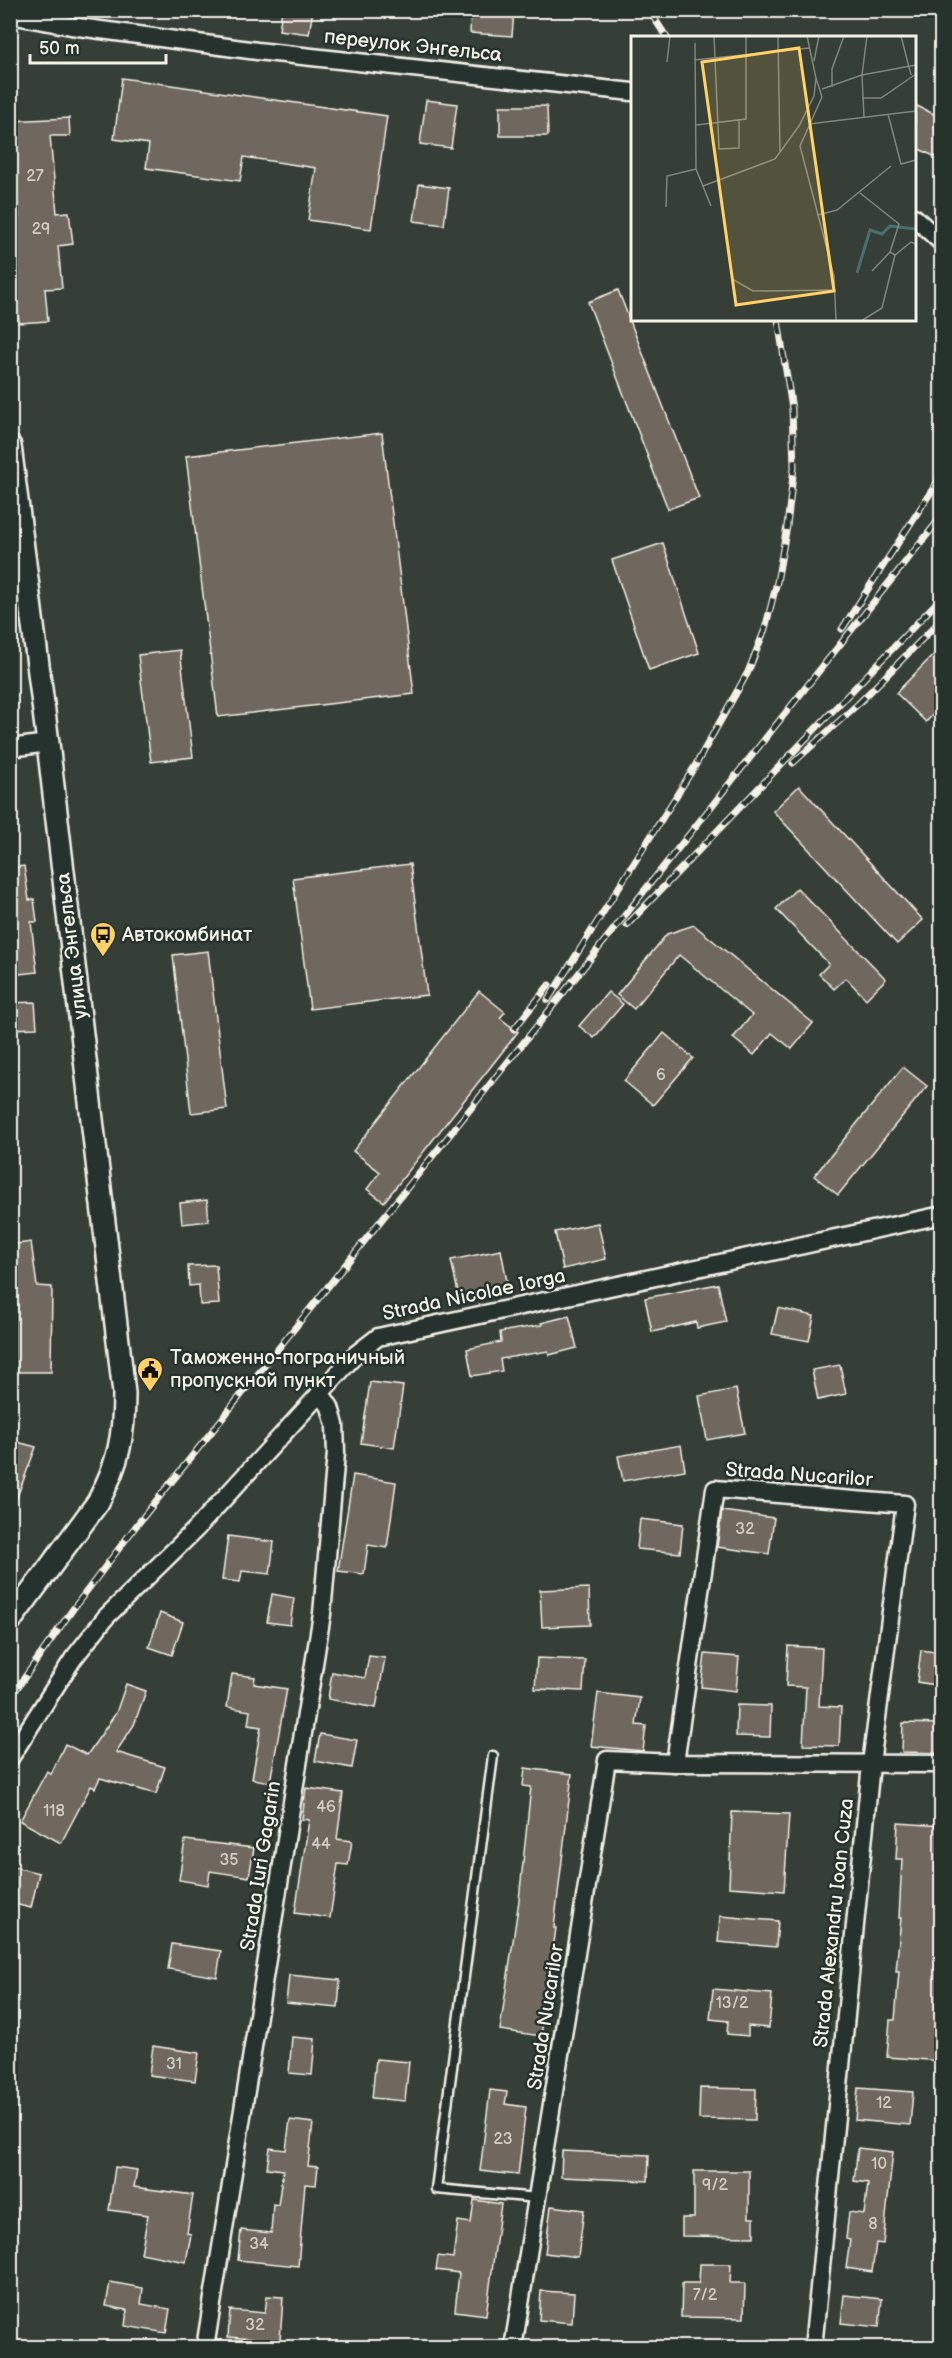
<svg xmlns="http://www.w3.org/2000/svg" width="952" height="2358" font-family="'Balsamiq Sans',sans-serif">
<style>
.building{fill:#6f685f;stroke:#f4f1e8;stroke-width:1.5}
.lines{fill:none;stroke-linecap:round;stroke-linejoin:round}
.service-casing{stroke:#f4f1e8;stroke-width:13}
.minor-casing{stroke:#f4f1e8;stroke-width:21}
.tertiary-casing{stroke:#f4f1e8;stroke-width:26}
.service{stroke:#26332d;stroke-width:8}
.minor{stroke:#26332d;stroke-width:16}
.tertiary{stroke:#26332d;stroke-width:21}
.rail-casing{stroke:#f4f1e8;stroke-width:7}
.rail{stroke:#26332d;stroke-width:4.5;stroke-dasharray:14;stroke-linecap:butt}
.labels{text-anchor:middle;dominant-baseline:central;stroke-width:5;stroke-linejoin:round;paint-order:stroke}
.number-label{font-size:16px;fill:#d3cfc6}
.street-label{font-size:20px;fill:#f4f1e8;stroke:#26332d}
.poi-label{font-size:20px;fill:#f4f1e8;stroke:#26332d;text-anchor:start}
.inset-river{fill:none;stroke:#4a6f6f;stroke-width:3}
.inset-road{fill:none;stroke:#81867e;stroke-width:1.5}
.view{fill:#ffd166;fill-opacity:0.15;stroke:#ffd166;stroke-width:3}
.inset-edge{fill:none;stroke:#f4f1e8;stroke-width:3}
</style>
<rect width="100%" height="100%" fill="#353e37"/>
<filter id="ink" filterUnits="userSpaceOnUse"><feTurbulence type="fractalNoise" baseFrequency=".0167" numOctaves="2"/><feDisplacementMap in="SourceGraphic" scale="12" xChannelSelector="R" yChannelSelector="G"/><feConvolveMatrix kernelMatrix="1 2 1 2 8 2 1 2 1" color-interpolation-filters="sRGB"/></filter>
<g filter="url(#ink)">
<g class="building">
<polygon points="282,10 313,10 309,34 279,30"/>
<polygon points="471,10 514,10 512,36 470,33"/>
<polygon points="122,78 387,116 371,229 308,220 316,168 244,157 240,181 146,168 149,144 114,139"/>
<polygon points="426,100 457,104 451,148 420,144"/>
<polygon points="915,105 942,118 942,160 915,147"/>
<polygon points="500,106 547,106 548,136 500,136"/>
<polygon points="69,118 70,136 50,136 57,213 69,212 73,244 58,246 62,288 45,289 48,321 19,323 10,240 10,218 19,217 10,121"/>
<polygon points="419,184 449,188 444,225 414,221"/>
<polygon points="618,290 699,498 668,509 588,302"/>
<polygon points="382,433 414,694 218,717 186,456"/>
<polygon points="663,543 699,653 649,670 612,560"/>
<polygon points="942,646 942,705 926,722 896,693"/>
<polygon points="180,650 193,757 151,762 138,655"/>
<polygon points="799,786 923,920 897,944 773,811"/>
<polygon points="410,864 427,995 310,1009 293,878"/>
<polygon points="24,866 29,900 34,899 37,922 31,922 37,972 10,975 10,868"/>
<polygon points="797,888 886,979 866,999 846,978 834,989 819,974 829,964 776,909"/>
<polygon points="694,925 813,1023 792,1049 772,1033 754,1055 733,1038 752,1015 679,955 634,1009 617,995 667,934"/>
<polygon points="208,951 227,1109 191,1113 173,955"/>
<polygon points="479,991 505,1012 500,1018 518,1032 384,1202 367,1189 380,1172 353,1151"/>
<polygon points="608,992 623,1004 594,1038 579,1026"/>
<polygon points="35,1002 37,1028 10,1029 10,1003"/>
<polygon points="664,1033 693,1058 653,1105 624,1081"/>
<polygon points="903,1067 927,1086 838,1195 814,1176"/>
<polygon points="207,1200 209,1221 182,1224 180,1203"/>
<polygon points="598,1223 606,1259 563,1269 555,1232"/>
<polygon points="31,1242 37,1286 52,1287 51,1372 14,1372 14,1283 10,1283 10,1245"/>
<polygon points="501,1250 508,1287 459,1297 451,1260"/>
<polygon points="216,1265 219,1304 200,1305 199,1285 189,1286 188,1266"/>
<polygon points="718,1284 726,1322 697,1328 696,1322 652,1332 645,1298"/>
<polygon points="778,1308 814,1316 809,1341 772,1334"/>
<polygon points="569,1316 577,1348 549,1355 548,1351 500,1359 502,1371 472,1376 467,1349 501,1342 500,1332 542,1325 541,1323"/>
<polygon points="840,1365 846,1394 818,1400 812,1370"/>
<polygon points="370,1382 403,1386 394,1448 361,1443"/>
<polygon points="736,1389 745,1433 707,1440 699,1396"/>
<polygon points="10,1440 36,1447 12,1510 10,1510"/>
<polygon points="681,1445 685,1470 623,1481 618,1456"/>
<polygon points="353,1475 396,1482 387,1548 368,1545 364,1574 338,1571"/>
<polygon points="722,1511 774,1518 769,1554 717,1547"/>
<polygon points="640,1519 683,1524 680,1553 637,1549"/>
<polygon points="228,1536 274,1542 270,1574 242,1571 240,1582 222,1580"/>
<polygon points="589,1588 590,1625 542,1627 540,1590"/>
<polygon points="272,1594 294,1598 290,1625 267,1622"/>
<polygon points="160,1613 183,1622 172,1655 149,1647"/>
<polygon points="788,1646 822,1648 819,1706 841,1707 839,1746 803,1745 806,1687 786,1686"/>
<polygon points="921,1650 942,1653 942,1686 917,1682"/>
<polygon points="705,1654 739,1657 736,1691 701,1687"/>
<polygon points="369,1656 385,1658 376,1708 328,1699 332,1672 365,1678"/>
<polygon points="537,1658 585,1660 583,1691 535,1689"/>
<polygon points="232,1674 255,1677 254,1684 287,1689 270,1782 252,1779 261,1727 248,1725 250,1711 227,1707"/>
<polygon points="126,1684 146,1691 134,1725 116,1752 165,1767 156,1794 100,1778 95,1788 91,1786 61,1843 20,1821 47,1771 51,1774 65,1744 87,1755 116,1713"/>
<polygon points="598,1693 640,1698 636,1725 646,1726 643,1751 591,1746"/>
<polygon points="737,1705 771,1706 770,1737 736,1736"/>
<polygon points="903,1723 942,1724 942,1753 902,1752"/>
<polygon points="320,1734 357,1740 352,1768 315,1761"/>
<polygon points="525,1768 572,1774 554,1928 556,1928 541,2036 500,2030 519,1900 531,1787 523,1786"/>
<polygon points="306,1788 343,1793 337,1839 352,1841 348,1865 338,1864 330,1918 295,1913 309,1820 302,1819"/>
<polygon points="732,1812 789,1814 784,1891 729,1887"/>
<polygon points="898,1823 942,1826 942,2061 887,2057 890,2020 895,2020 899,1971 896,1971 901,1918 899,1918 902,1859 896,1859"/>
<polygon points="185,1840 254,1848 249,1877 210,1871 208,1885 179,1880"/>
<polygon points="10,1866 39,1873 31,1908 10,1903"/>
<polygon points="720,1916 778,1921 776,1947 718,1942"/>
<polygon points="172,1944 221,1951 217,1977 168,1969"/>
<polygon points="289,1975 340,1980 338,2008 286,2003"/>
<polygon points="713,1989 772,1994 769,2028 748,2026 748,2036 727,2034 728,2021 710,2019"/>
<polygon points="292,2037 315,2039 312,2075 289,2073"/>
<polygon points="153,2046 199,2053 195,2081 149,2075"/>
<polygon points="376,2059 409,2062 405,2101 372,2098"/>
<polygon points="700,2088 756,2089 755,2120 699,2119"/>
<polygon points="858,2088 913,2092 910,2125 855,2120"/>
<polygon points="490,2090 507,2092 505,2104 526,2107 518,2175 480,2171"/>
<polygon points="290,2120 313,2123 308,2166 318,2167 316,2185 305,2184 298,2266 238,2260 241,2230 271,2233 273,2204 278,2205 283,2170 267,2168 270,2148 286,2150"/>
<polygon points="858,2148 893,2152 883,2244 876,2243 872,2272 846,2268 850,2240 846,2239 849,2212 864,2214 868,2183 854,2181"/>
<polygon points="562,2151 649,2155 648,2181 561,2177"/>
<polygon points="115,2167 137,2170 134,2187 193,2195 187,2233 191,2234 186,2262 141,2253 148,2215 109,2210"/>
<polygon points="694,2171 749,2171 749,2218 754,2218 754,2237 682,2236 682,2218 694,2218"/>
<polygon points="474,2200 501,2204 486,2315 455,2311 459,2273 436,2270 438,2256 453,2258 458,2221 471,2223"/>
<polygon points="551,2206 584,2210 578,2257 545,2253"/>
<polygon points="700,2264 731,2264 730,2283 745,2283 744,2318 681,2317 682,2283 699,2283"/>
<polygon points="110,2282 143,2288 141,2304 170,2309 166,2333 125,2326 127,2310 106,2306"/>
<polygon points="541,2291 574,2293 572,2323 539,2320"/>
<polygon points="844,2295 882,2299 879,2327 841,2323"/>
<polygon points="267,2296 283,2297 280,2341 228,2337 230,2310 265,2313"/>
</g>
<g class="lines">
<defs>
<polyline id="service" points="493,1756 436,2189 538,2198"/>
<g id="minor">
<polyline points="10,15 71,26 257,51 632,92"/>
<polyline points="914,217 942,243"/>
<polyline points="10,748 48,743"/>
<polyline points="10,1758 73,1659 106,1617 196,1529 356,1354 378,1337 942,1215"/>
<polyline points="675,1763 715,1489 905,1504 871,1764 813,2348"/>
<polyline points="205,2348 322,1614 336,1453 335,1425 330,1407 320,1392"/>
<polyline points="513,2348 607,1760 675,1763 942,1764"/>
</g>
<path id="tertiary" d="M10,446L48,743L124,1393C124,1437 119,1462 98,1502L10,1621"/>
</defs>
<use href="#service" class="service-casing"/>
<use href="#minor" class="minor-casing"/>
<use href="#tertiary" class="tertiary-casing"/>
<use href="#service" class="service"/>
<use href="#minor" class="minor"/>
<use href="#tertiary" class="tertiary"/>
<defs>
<g id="rail">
<polyline points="649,10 667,38"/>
<polyline points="842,629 942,475"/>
<polyline points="793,763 858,704 942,619"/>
<polyline points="627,925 942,597"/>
<polyline points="548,1000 695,766 748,672 765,629 777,582 787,526 794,467 792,409 778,320"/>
<polyline points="514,1029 549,985"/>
<polyline points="10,1698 73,1609 136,1526 560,997 942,516"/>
</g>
</defs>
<use href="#rail" class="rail-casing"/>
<use href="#rail" class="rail"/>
</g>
</g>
<defs>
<symbol id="bus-pin" viewBox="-11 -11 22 30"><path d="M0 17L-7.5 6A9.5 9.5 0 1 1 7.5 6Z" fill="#ffd166" stroke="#26332d"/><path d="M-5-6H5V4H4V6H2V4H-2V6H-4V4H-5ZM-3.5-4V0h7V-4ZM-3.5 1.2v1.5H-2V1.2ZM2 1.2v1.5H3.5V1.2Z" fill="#111"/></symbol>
<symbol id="civic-pin" viewBox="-11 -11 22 30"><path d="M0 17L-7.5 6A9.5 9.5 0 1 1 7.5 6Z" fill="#ffd166" stroke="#26332d"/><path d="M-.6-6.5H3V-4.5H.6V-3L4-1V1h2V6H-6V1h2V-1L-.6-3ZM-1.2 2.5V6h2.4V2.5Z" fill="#111"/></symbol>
</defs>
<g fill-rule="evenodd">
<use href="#bus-pin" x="88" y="920" width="30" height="40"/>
<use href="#civic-pin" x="135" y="1355" width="30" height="40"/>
</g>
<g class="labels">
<g class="number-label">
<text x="35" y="176">27</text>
<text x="41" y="229">29</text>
<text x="661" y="1075">6</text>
<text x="745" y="1529">32</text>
<text x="326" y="1807">46</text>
<text x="54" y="1811">118</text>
<text x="321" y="1844">44</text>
<text x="229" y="1860">35</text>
<text x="732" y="2003">13/2</text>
<text x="174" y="2064">31</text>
<text x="884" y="2103">12</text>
<text x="503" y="2139">23</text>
<text x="879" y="2164">10</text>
<text x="715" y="2185">9/2</text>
<text x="873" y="2224">8</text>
<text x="259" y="2244">34</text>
<text x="705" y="2295">7/2</text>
<text x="255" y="2325">32</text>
</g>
<g class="street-label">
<text transform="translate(413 46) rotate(6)">переулок Энгельса</text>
<text transform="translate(72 946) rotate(-97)">улица Энгельса</text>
<text transform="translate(474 1295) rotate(-12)">Strada Nicolae Iorga</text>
<text transform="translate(799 1475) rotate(4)">Strada Nucarilor</text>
<text transform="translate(261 1866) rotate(-81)">Strada Iuri Gagarin</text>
<text transform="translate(834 1923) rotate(-84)">Strada Alexandru Ioan Cuza</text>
<text transform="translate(546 2017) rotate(-81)">Strada Nucarilor</text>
</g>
<g class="poi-label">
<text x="122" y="935">Автокомбинат</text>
<text x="170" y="1358">Таможенно-пограничный<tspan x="170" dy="23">пропускной пункт</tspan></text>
</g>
</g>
<g transform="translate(631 36)">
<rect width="285" height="285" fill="#353e37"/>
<path class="inset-river" d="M226,237L239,194L251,198L259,190L285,193"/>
<path class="inset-road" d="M83,0L88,113L108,112V83M147,0L149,116M270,0L280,39M64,7L65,133L80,170M63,24L178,12M183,25L188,0M36,26L39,0M185,42L191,61L169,110L203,240L205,285M201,51V33L213,0M191,53L231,39L285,29M231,62H250L285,38M257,78L270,128L285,124M233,81L231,39L236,0M178,88L285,75M65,89L115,83V0M72,150L144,123L168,90L183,60L185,42L176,0M229,157L268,188L259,216L241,235M35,171L36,140L65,133M187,179L206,174L260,130M259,216L264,219L280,206L285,208M101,234V243L122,255L205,254M230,285L251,272L264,219"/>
<path class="view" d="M168,12L203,255L105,269L71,26Z"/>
<rect width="285" height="285" class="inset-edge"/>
</g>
<rect width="952" height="2358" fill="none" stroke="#26332d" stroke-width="36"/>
<rect x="18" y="18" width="916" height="2322" fill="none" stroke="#f4f1e8" stroke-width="2" filter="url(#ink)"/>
<path d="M30 54v9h136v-9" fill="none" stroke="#f4f1e8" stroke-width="3"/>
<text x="39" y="54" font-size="18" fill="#f4f1e8" stroke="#26332d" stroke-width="4.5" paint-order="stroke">50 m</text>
</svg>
